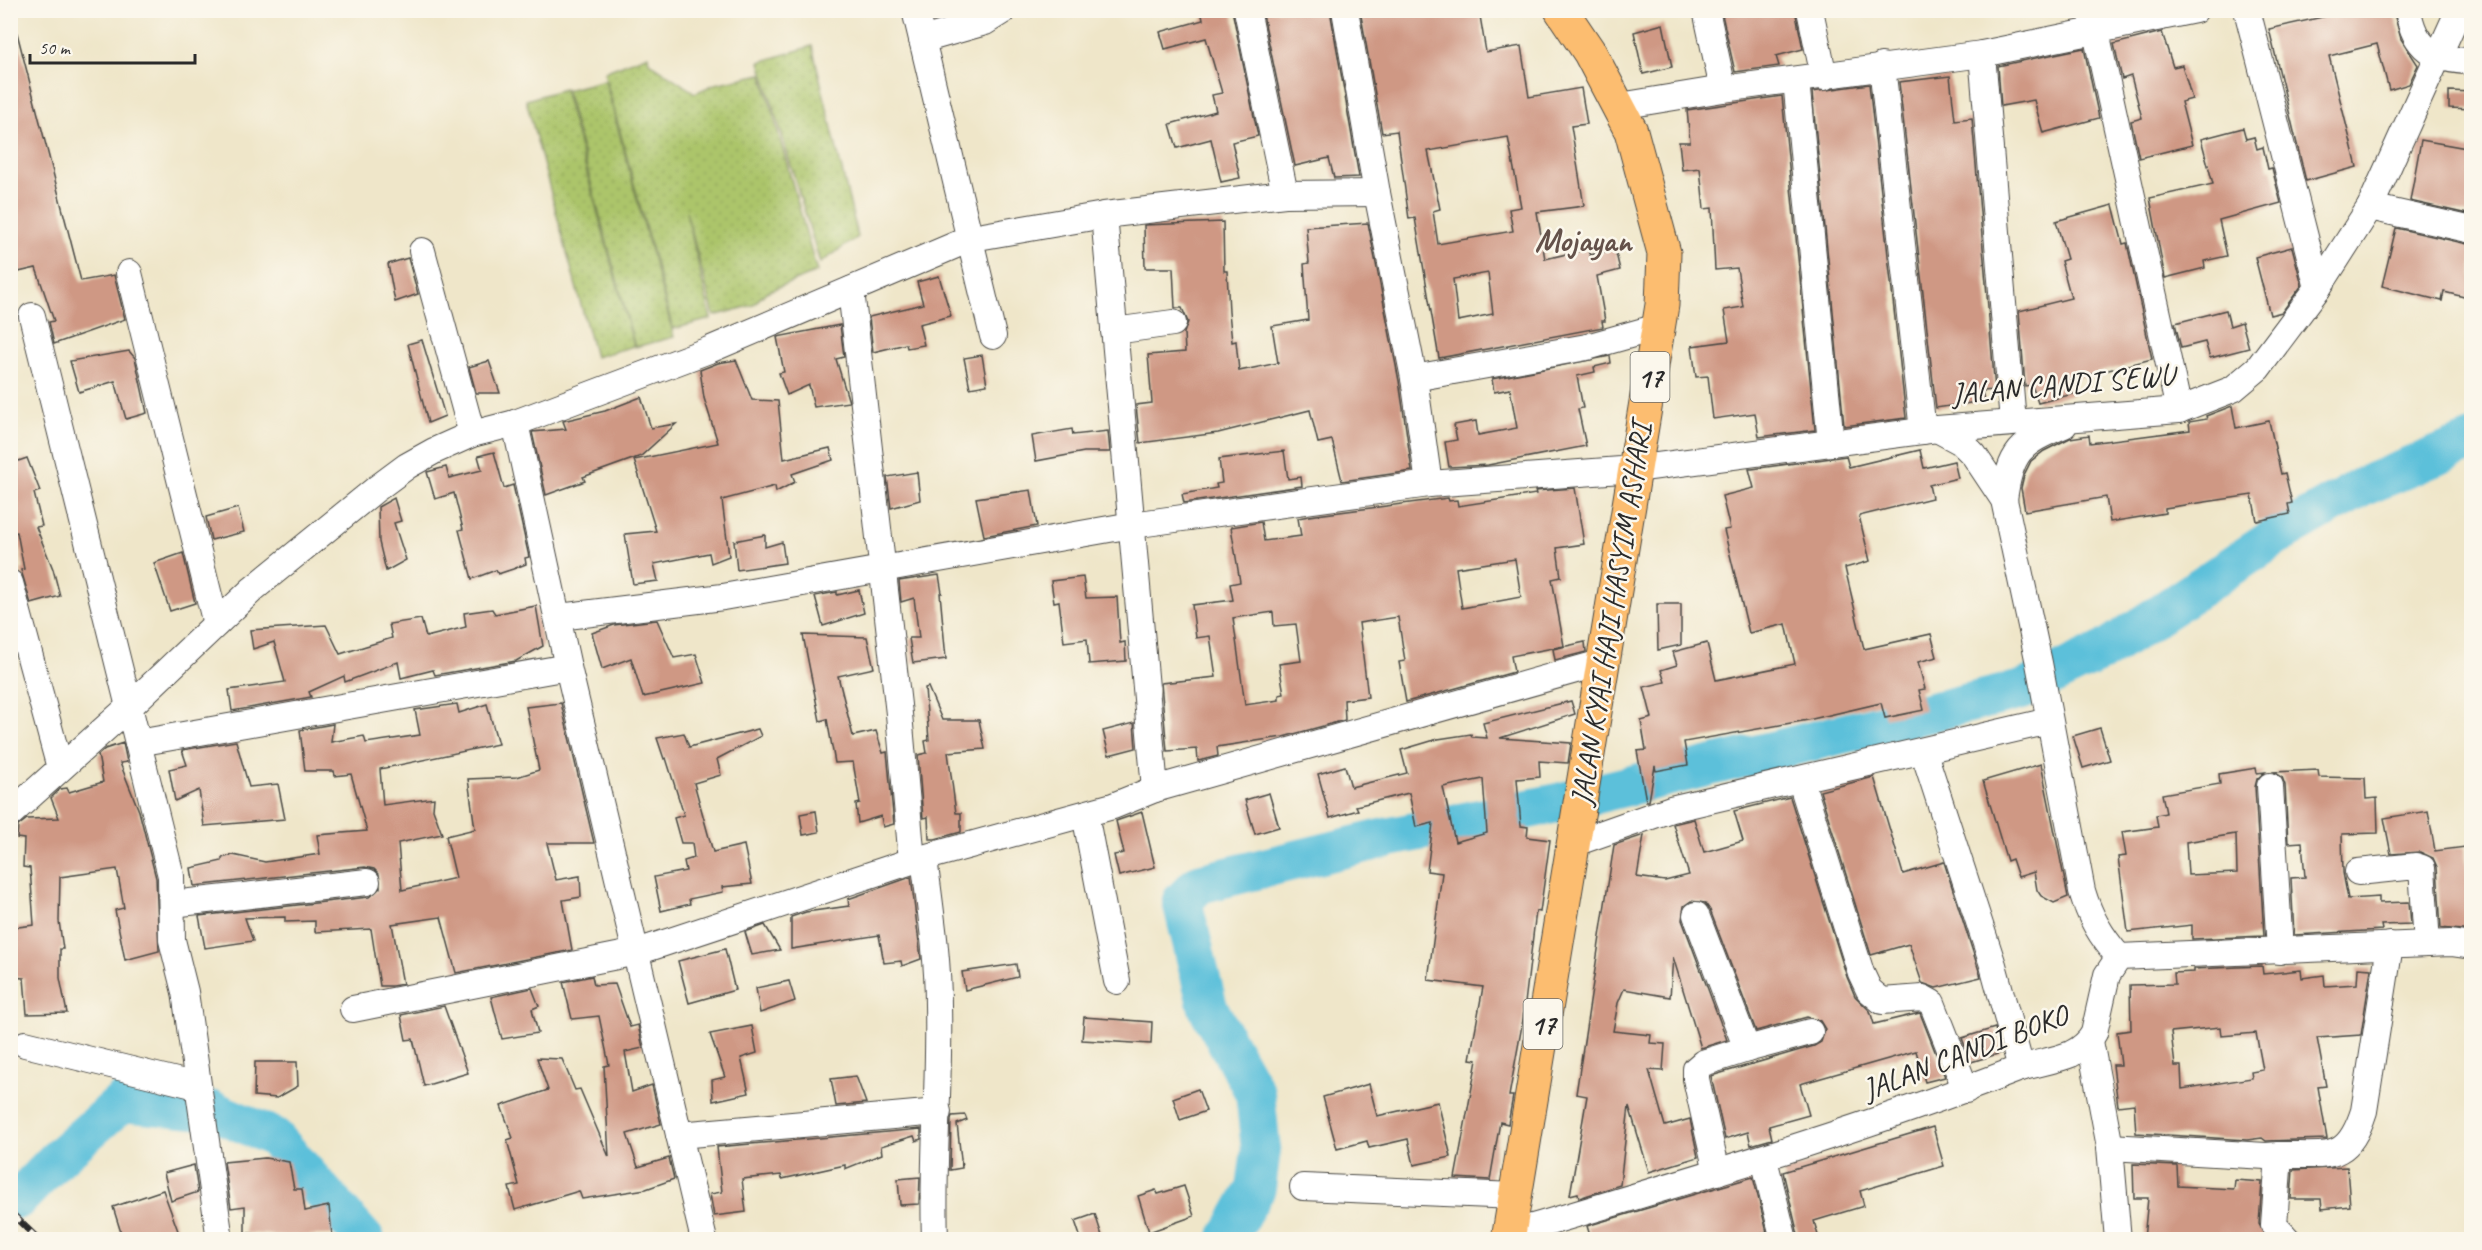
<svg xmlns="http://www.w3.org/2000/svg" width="2482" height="1250" font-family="Caveat,sans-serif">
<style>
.grass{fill:url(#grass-dots);stroke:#6c784b;stroke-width:1.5}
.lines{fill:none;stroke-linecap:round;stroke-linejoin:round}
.river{stroke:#5cc0da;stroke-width:40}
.building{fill:#cf9884;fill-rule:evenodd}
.minor-casing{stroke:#484743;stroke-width:28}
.highway-casing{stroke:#484743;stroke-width:35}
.minor{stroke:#fff;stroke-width:26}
.highway{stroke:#fcbd6f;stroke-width:33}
.rail-casing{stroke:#2b2b2b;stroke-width:7}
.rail{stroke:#fbf7ec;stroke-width:4.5;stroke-dasharray:14;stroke-linecap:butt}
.labels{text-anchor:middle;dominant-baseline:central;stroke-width:5;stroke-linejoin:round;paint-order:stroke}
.shield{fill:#fbf7ec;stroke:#696865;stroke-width:1.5}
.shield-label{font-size:28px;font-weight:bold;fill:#2b2b2b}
.street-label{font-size:30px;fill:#2b2b2b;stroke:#fbf7ec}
.quarter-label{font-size:33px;font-weight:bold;fill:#64514a;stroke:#fbf7ec}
</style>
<defs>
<pattern id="grass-dots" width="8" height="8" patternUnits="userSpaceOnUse" patternTransform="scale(1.5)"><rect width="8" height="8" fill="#acc56b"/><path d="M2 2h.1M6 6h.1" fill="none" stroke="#94a95d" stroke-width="1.8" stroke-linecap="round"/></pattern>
</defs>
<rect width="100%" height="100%" fill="#fbf7ec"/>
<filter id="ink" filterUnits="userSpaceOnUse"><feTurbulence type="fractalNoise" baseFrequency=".0167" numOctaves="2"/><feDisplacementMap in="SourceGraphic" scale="12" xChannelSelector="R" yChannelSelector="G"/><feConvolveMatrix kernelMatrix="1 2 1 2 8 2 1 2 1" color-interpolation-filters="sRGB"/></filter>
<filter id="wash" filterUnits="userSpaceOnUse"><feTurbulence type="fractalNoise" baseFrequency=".008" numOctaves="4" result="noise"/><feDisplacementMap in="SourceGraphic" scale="24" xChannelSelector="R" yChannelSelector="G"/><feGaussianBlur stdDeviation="1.35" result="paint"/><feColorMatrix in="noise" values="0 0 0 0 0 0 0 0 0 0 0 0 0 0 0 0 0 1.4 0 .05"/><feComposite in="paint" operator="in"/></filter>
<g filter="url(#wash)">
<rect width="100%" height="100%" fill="#efe6c9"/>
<g class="grass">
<polygon points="812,46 858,237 820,263 760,62"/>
<polygon points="648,55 649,62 695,93 715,84 762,74 817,272 766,292 753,305 714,316 686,211 711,319 673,329 604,72"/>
<polygon points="605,80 674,337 635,347 566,90"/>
<polygon points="564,89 634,346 595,357 526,100"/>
</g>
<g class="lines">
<g class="river">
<polyline points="18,1199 56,1160 122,1102 214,1111 274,1137 365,1240"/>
<polyline points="1227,1240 1256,1188 1261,1150 1255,1093 1208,1008 1182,901 1199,884 1390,837 1558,803 2022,690 2104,651 2277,536 2364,486 2472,441"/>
</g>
</g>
<g id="blocks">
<g class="building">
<polygon points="1201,10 1232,10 1258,136 1232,142 1240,178 1221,182 1211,139 1177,148 1170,124 1216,111 1212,95 1222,93 1206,38 1165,49 1160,32 1203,20"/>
<polygon points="1262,10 1330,10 1359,177 1334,178 1329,158 1295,166"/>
<path d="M1360,10H1479L1486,52L1521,46L1529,97L1581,88L1587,124L1571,126L1584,206L1537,212L1545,259L1588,249L1590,255L1615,249L1620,270L1597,276L1605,321H1602L1603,327L1439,358L1415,218L1409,219L1397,131L1382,133ZM1508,137L1521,207L1509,209L1513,231L1438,244L1433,211L1440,209L1428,151ZM1488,273L1493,314L1458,321L1453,279Z"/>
<polygon points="1721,10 1795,10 1803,49 1776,56 1779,66 1735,72"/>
<polygon points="2325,10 2393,10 2401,39 2418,65 2409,84 2389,90 2377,44 2329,56 2357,167 2306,181 2269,29 2327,16"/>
<polygon points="1663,24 1672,67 1643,74 1634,32"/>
<polygon points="2162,32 2173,67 2182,65 2192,99 2181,102 2192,145 2139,158 2131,121 2142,118 2131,76 2122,79 2114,44"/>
<polygon points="17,33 81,281 114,275 125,319 54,344 49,322 54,321 36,268 10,274 10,34"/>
<polygon points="2084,48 2099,118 2043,133 2034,100 2001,106 1998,66"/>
<polygon points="1950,76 1955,120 1972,118 1995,390 1982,391 1984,401 1936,408 1899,82"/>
<polygon points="1869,84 1906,418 1844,426 1812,92"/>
<polygon points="2449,91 2472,92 2472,109 2449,108"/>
<polygon points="1782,96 1815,430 1759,437 1755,413 1713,419 1708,376 1696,377 1692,346 1729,341 1724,310 1743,307 1737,268 1715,270 1712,208 1704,209 1700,168 1682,170 1679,142 1690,142 1687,110"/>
<polygon points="2243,128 2246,139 2254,137 2257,149 2263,147 2268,169 2272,168 2281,203 2219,220 2227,256 2204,261 2205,268 2165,278 2150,198 2213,184 2201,139"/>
<polygon points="2421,140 2472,149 2472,215 2410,201"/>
<polygon points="2113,205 2123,244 2127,243 2152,359 2069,380 2073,394 2038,403 2032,385 2025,386 2019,311 2071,298 2061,261 2067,259 2056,221"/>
<polygon points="1223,222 1224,271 1227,271 1229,312 1232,342 1236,341 1239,371 1278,363 1272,326 1308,320 1304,264 1309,263 1306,227 1368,223 1399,381 1412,471 1342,481 1332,440 1318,443 1310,410 1218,433 1140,443 1136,405 1152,403 1148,355 1185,352 1184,333 1188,322 1182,308 1175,308 1173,268 1145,268 1144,225"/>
<polygon points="2396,228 2472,245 2472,299 2444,292 2442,301 2382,286"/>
<polygon points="2292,247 2302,285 2282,312 2270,315 2255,257"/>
<polygon points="408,258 418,294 395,302 388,264"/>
<polygon points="939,276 951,316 919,324 924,345 907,348 906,344 873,352 869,317 923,304 917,282"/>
<polygon points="2226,310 2230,326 2242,322 2249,348 2210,358 2205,342 2181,348 2175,323"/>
<polygon points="840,325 844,357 836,359 849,402 814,407 809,385 787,395 779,373 784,372 777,337"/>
<polygon points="422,340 445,416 428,423 408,344"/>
<polygon points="129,351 135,358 147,413 126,419 115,381 79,392 70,361"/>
<polygon points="982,355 987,385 970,388 964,358"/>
<polygon points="1610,356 1611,363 1594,367 1595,372 1577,376 1583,408 1578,409 1586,446 1488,465 1449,467 1445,442 1457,440 1454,425 1476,421 1478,435 1517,428 1510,389 1494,392 1492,379"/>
<polygon points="736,360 752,400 778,401 784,459 830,448 833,460 792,474 795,482 776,492 775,486 722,500 729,556 711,563 709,553 654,564 658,581 633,584 625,534 656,531 634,460 718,443 704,398 700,370 718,363"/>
<polygon points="489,361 500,393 476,393 469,367"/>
<polygon points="641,397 651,428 676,424 641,456 583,477 585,481 546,495 532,432 566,429 563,421 605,411"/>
<polygon points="2232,406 2236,428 2269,421 2281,474 2285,473 2292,503 2288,504 2290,514 2257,521 2252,495 2165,508 2165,513 2110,522 2106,497 2025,511 2021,488 2024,475 2031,461 2044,451 2070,438 2089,435 2090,443 2190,430 2189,422 2207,419 2206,416"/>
<polygon points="1072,429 1073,435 1108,431 1110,452 1084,452 1036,461 1032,436"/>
<polygon points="1920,450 1924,468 1954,461 1958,478 1929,485 1932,498 1859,516 1870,561 1845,568 1864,649 1931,634 1937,657 1918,662 1925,689 1919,690 1924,710 1885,718 1881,703 1808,720 1684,742 1688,765 1656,771 1655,766 1649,801 1646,801 1637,751 1646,750 1641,721 1652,718 1644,687 1665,682 1661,670 1677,665 1673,652 1707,643 1716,680 1795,664 1786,624 1749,633 1724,530 1730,529 1722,496 1754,488 1749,469 1752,469 1846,456 1849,467"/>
<polygon points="1284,451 1288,479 1301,477 1302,486 1184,503 1182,494 1217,488 1216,484 1222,483 1219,459"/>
<polygon points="494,452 504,488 513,485 529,557 525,558 526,564 513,569 498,574 496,570 472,579 459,530 463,529 454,493 435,499 427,472 446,467 449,478 482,470 478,456"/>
<polygon points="27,458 40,491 34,493 42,526 36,527 53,569 60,596 31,604 21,570 24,569 17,532 10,533 10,464"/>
<polygon points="917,472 920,500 891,508 887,477"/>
<path d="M1575,488L1584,544L1557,548L1561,577L1552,579L1564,646L1511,656L1514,672L1406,702L1399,662L1405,661L1398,617L1359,623L1368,697L1344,700L1345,720L1283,737L1217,747L1218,756L1198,761L1197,749L1167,751L1161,683L1216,677L1210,636L1196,638L1192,605L1233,600L1230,584L1240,582L1231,527L1261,522L1264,541L1301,536L1298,518L1309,516L1448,498L1449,501L1457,500L1458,506L1536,494L1535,491ZM1515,559L1521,597L1462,608L1456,568ZM1273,612L1274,626L1296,624L1301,661L1279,664L1284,694L1279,695V700L1245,705L1233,618Z"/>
<polygon points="1031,490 1037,526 984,536 976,498"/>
<polygon points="394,498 401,521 394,523 406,560 386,571 379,542 378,507"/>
<polygon points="238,508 244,532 211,540 206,517"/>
<polygon points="765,535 765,547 782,542 785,563 737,570 734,541"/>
<polygon points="183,553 195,603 170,611 154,563"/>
<polygon points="939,575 942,593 940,593 946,659 913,663 909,638 919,638 914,598 901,602 899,581"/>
<polygon points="1083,577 1086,598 1117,597 1120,643 1125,642 1126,661 1089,664 1087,639 1064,642 1059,601 1054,602 1051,581"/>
<polygon points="859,590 864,613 823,626 815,596 837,592 837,595"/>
<polygon points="1657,604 1681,604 1681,645 1658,650"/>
<polygon points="536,606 543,646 516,661 435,675 433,670 401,678 398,662 345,682 344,676 309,692 311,697 232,711 229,690 285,682 274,642 253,649 250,630 326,625 340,654 392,638 389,624 421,619 426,637 466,627 464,613 492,609 495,614"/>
<polygon points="657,620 674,658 696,654 705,683 643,697 631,658 602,669 592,633 614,625"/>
<polygon points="803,635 867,637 874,668 838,676 853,736 876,731 883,753 887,752 894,824 883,827 881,816 858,823 856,804 860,803 853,762 835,763 827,719 820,721"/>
<polygon points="1585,642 1586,652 1555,660 1553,649"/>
<polygon points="928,687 942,720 979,720 985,749 948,752 956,813 961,813 961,832 935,839 929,839 928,817 923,818 918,755 927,753 925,741 929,740 925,688"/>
<path d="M1571,701L1575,714L1500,738L1571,743L1568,763L1539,761L1540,777L1517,779L1521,826L1528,827L1527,837L1550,840L1540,912L1536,911L1523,1020L1509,1096H1513L1508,1124L1500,1122L1490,1180L1455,1178L1477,1060L1470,1059L1483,987L1428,980L1442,873L1427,871L1433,823L1416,827L1409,793L1356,806L1358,810L1330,818L1318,774L1345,766L1351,787L1407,773L1401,750L1438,739L1471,734L1472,737L1487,738L1483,723ZM1483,779L1487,833L1455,842L1443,787Z"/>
<polygon points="561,703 594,843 547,843 556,880 580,876 581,897 563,900 572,950 456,973 441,917 392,924 403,984 392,986 380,986 371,929 315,932 315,921 285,922 285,917 245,918 253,941 205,948 199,916 369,897 380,888 379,874 374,869 365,867 194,886 191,868 222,861 222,858 233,855 265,862 320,854 317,835 367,831 351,774 335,776 334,771 305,771 300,730 333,724 331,742 364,736 366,743 420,735 415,710 457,704 459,713 487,704 498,744 380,769 383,805 434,798 433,809 442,834 398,843 402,890 456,878 446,836 475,829 468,779 517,777 539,770 526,707"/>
<polygon points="1134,723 1136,748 1109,755 1103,731"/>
<polygon points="2100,728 2110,760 2083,768 2073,736"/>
<polygon points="758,729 761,736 717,759 721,775 694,783 713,852 744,845 752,884 722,887 723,892 689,899 690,904 661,911 654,877 686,871 684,861 694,858 692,843 681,843 674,818 684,815 666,758 664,759 657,738 684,733 689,747"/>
<polygon points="236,741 249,787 278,784 285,819 204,826 199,790 175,801 169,769 187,765 182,750"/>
<polygon points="123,743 127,762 120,763 139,811 156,878 159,951 125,960 115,910 124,908 117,869 60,877 59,921 63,949 60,949 60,978 67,1013 27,1014 24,978 10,977 10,928 34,925 30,868 23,867 24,839 17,838 18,826 27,819 59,818 51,798 60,789 67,788 69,792 103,782 98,755 105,749"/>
<polygon points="2041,764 2068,897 2054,903 2041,896 2037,890 2034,872 2018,877 2012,859 2007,861 1983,781"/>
<path d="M2256,768L2257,773L2265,772L2257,779L2255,787L2264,936L2192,939V925L2128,932L2118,857L2126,856L2122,832L2158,827L2156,815L2166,813L2162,794L2220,784L2219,774ZM2236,834L2237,873L2188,875L2186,842Z"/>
<polygon points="2318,770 2319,777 2365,778 2366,799 2377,798 2378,833 2342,834 2343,873 2348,899 2379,897 2379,903 2409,902 2411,924 2381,925 2382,930 2294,935 2291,878 2305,877 2302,842 2288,843 2285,785 2282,777 2274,772"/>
<polygon points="1874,777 1903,874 1944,862 1981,977 1936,988 1922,983 1909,944 1871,955 1820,791"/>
<polygon points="1269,793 1279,827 1255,834 1245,800"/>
<polygon points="1790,797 1847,977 1855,996 1870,1011 1874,1024 1920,1013 1945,1077 1925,1082 1916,1051 1800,1084 1809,1115 1769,1126 1772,1139 1751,1145 1748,1132 1725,1139 1711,1076 1814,1046 1821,1042 1825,1029 1820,1021 1807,1017 1756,1031 1710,910 1705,903 1691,901 1684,906 1682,920 1727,1040 1701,1048 1673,957 1670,997 1624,989 1618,1003 1613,1031 1651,1035 1650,1043 1665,1044 1663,1071 1649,1070 1665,1126 1690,1119 1698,1157 1649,1172 1629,1106 1620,1185 1579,1198 1578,1193 1570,1195 1587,1096 1576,1094 1614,845 1644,835 1637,877 1665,881 1689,875 1673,824 1694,819 1704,852 1743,841 1734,811"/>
<polygon points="816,811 819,832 803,835 800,814"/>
<polygon points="2428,811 2435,851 2465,847 2472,931 2441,928 2437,867 2433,858 2420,852 2391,854 2384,818"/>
<polygon points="1142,812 1155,867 1119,876 1114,855 1124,853 1116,821"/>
<polygon points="911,877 921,959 902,966 901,961 884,963 879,935 791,949 791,917 806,912 849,906 848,899"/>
<polygon points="765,925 780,950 752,955 745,932"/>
<polygon points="725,949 735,990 689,1003 678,961"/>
<polygon points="1016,964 1018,977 965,990 962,972"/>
<path d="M2262,966L2263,974L2301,970L2302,978L2324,975L2325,986L2357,984L2358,968L2371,969L2361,1035L2317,1038L2326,1086L2318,1087L2327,1139L2266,1141L2262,1138L2247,1140L2136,1133L2134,1104L2118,1106L2113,1065H2121L2117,1032L2131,1030L2130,985L2175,984L2174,973L2194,972V969ZM2220,1027L2221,1036L2256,1033L2263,1070L2251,1072L2252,1078L2182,1089L2181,1066H2175L2171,1032Z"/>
<polygon points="592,976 594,985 615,984 630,1027 638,1025 643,1048 625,1052 632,1092 652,1085 661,1124 627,1134 638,1167 669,1158 674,1179 646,1189 582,1199 579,1191 515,1210 509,1187 519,1185 507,1140 513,1138 501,1106 548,1090 537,1058 562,1059 575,1090 580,1089 609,1157 604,1066 609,1065 599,1016 572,1019 563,982"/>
<polygon points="789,981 795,1001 760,1013 756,988"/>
<polygon points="532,988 539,1006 532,1009 538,1033 502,1039 491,997"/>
<polygon points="444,1006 468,1073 424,1086 413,1039 406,1040 401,1015"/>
<polygon points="1084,1017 1152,1022 1151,1044 1082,1040"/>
<polygon points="752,1026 757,1053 741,1058 749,1093 713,1101 712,1080 725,1077 710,1034"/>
<polygon points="1995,1028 2001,1053 1971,1062 1962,1038"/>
<polygon points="255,1062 297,1062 298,1086 277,1098 254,1096"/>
<polygon points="856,1076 866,1103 836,1106 831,1079"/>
<polygon points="1369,1084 1377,1116 1438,1102 1451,1157 1414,1165 1408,1139 1369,1148 1367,1141 1337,1149 1323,1097"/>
<polygon points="1198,1089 1206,1111 1180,1120 1173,1098"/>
<polygon points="965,1115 967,1120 957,1124 962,1168 950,1170 951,1119 952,1116"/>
<polygon points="1933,1127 1944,1166 1860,1191 1864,1206 1814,1221 1819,1239 1799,1239 1783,1172"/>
<polygon points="921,1129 921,1139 916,1141 914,1136 881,1146 882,1154 845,1169 845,1165 782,1179 781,1175 742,1179 746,1212 714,1216 710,1194 722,1192 717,1147"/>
<polygon points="265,1158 289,1162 294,1189 302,1189 305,1211 329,1206 332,1235 287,1236 245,1233 245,1206 231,1208 224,1162"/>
<polygon points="2133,1164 2177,1166 2178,1186 2234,1189 2235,1180 2262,1182 2259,1224 2267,1239 2144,1239 2148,1198 2134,1198"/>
<polygon points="194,1165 198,1192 171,1201 164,1173"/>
<polygon points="2347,1167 2350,1206 2322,1209 2321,1199 2291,1199 2293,1170"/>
<polygon points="920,1177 919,1204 900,1205 898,1179"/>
<polygon points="1753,1177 1767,1232 1741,1239 1591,1239 1587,1226"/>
<polygon points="1184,1186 1194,1216 1149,1232 1138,1196 1156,1190 1158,1194"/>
<polygon points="163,1190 181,1239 123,1239 113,1207"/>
<polygon points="1095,1214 1103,1239 1081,1239 1075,1221"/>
</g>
</g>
</g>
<g filter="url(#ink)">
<use href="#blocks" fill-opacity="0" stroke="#484743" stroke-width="1.5"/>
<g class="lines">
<defs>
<g id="minor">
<polyline points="915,10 993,336"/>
<polyline points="1247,10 1285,194"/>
<polyline points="1345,10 1377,193 1414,378 1429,484 1635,469 1937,429 2179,410 2233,389 2258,368 2318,288 2370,207 2459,10"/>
<polyline points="1706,10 1723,89"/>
<polyline points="1810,10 1824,77"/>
<polyline points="2091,10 2179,410"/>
<polyline points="2247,10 2318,288"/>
<path d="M2408,10C2414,48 2434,61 2472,61"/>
<polyline points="922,40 985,22 1004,10"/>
<polyline points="1982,54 2013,422"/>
<polyline points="1882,66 1923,431"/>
<polyline points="1796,80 1831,443"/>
<polyline points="1620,106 1723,89 1982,54 2195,10"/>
<polyline points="2370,207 2472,230"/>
<polyline points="1104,215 1155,789"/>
<polyline points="422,251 472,434"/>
<polyline points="129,273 216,624"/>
<polyline points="851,290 899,714 912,861"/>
<polyline points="32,316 171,876 172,940 185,992 220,1240"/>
<polyline points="1114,331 1173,323"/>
<polyline points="1414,378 1587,347 1658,327"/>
<polyline points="515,423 568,667 704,1240"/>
<path d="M1937,429L1961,442L1974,455L2004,500L2039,663L2082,891C2090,918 2101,936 2119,957"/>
<path d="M2004,500C2010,452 2020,443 2064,425"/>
<polyline points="10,583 60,768"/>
<polyline points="559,617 723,597 1132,525 1429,484"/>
<polyline points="138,743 568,667"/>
<polyline points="1924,753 1993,965 2021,1068"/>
<polyline points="1801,781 1861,973 1869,990 1882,1001 1923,998 1932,1003 1966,1090"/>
<polyline points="2270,786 2280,951"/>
<polyline points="10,814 129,707 253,589 376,489 407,466 434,451 472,434 515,423 709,350 972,238 1104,215 1285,194 1377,193"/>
<polyline points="1085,814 1117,981"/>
<polyline points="1572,844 1671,809 2049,721"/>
<path d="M924,858C930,907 938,956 938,1005C940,1083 932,1161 935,1240"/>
<polyline points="2358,872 2416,866 2422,868 2427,944"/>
<polyline points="172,904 367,882"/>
<polyline points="1696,915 1747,1049 1703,1063 1696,1069 1696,1079 1717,1172"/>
<polyline points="353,1009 637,952 912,861 1113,806 1155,789 1604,662"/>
<polyline points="2090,1041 2110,1147 2118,1240"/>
<polyline points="25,1044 197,1086"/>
<polyline points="1747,1049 1810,1032"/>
<polyline points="679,1135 938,1112"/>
<polyline points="2110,1147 2266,1156 2279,1155 2274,1225 2288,1240"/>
<path d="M2279,1155C2328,1154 2347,1164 2364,1111L2390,945"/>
<polyline points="1764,1159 1784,1240"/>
<polyline points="1303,1187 1515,1196"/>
<path d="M1506,1240L1533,1227C1697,1178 1859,1131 2018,1069C2035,1063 2054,1061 2071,1054C2081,1049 2089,1043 2094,1033L2107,975L2119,957L2451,943L2472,946"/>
</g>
<polyline id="highway" points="1508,1240 1662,305 1664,253 1631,131 1590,53 1561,10"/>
</defs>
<use href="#minor" class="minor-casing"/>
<use href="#highway" class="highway-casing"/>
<use href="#minor" class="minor"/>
<use href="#highway" class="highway"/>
<defs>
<g id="rail">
<polyline points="10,1212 39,1240"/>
<polyline points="10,1232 19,1240"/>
</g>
</defs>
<use href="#rail" class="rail-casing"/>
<use href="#rail" class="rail"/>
</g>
</g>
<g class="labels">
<g class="shield">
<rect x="1630.5" y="352" width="39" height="50" rx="4.5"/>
<rect x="1523.5" y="999" width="39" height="50" rx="4.5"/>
</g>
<g class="shield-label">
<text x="1650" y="377">17</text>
<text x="1543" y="1024">17</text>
</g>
<g class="street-label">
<text transform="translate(2063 384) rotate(-5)">JALAN CANDI SEWU</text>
<text transform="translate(1611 614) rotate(-81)">JALAN KYAI HAJI HASYIM ASHARI</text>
<text transform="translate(1965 1052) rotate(-21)">JALAN CANDI BOKO</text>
</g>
<g class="quarter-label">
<text x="1583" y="240">Mojayan</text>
</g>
</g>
<rect width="2482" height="1250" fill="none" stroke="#fbf7ec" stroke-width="36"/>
<path d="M30 54v9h165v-9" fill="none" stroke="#2b2b2b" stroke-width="3"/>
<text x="39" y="54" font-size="18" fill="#2b2b2b" stroke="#fbf7ec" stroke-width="4.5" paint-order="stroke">50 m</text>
</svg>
